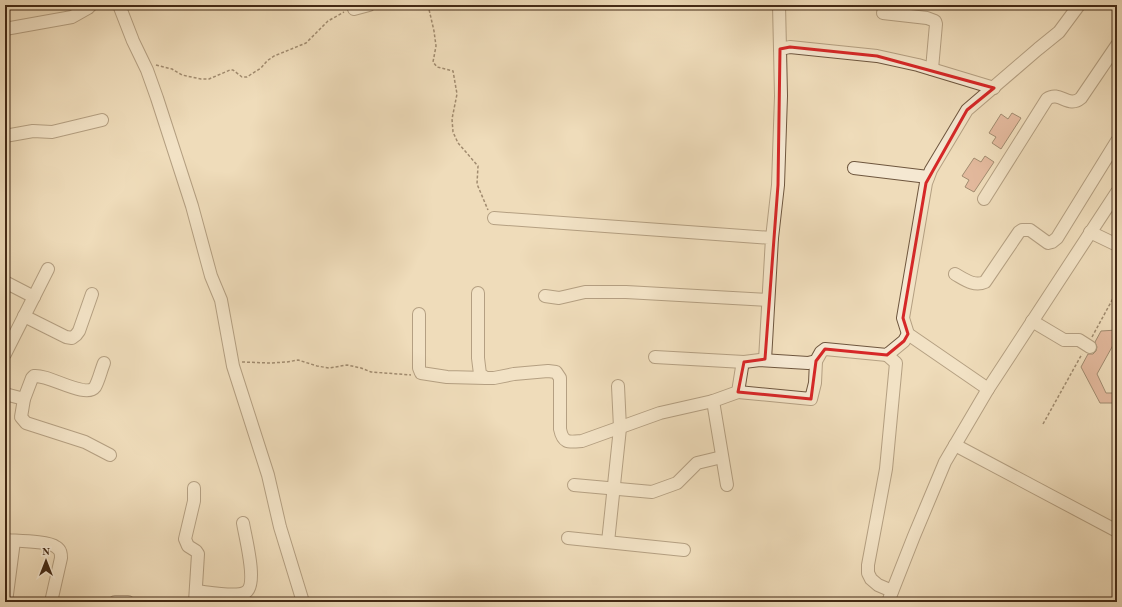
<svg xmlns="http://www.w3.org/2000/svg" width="1122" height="607" font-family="'Old Standard TT',serif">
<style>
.building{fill:#d58e7a;stroke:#432915}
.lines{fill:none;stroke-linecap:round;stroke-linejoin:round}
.minor-casing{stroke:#6e563e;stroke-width:14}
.path{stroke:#432915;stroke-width:1.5;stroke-dasharray:3 2;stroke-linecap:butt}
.minor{stroke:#f5e8d2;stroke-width:12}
.marked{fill:none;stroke:#d62828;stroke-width:3;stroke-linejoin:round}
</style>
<rect width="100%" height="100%" fill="#efdcba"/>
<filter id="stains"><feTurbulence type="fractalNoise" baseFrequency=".005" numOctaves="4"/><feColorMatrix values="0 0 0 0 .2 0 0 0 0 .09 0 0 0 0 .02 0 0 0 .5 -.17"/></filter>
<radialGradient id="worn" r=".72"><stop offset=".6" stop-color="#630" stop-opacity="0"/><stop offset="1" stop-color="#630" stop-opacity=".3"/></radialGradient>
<g class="building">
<polygon points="1012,113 1021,118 1001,149 992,143 996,137 989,133 1001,114 1008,119"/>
<polygon points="985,156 994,162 974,192 965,187 969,180 962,176 974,158 981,162"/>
<polygon points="1117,330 1117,338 1097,374 1106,393 1117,393 1117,403 1100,403 1081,367 1088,354 1093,354 1096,351 1097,347 1095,342 1101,331"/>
</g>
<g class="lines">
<defs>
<g id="minor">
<polyline points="119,5 133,41 147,70 157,98 192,206 211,276 221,300 233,366 268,475 280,527 303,602"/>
<polyline points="779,5 780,49"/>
<polyline points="354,9 369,5"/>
<polyline points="883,13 927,18 935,21 936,24 932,69"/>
<polyline points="5,29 72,17 88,8 91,5"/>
<polyline points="5,136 33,131 52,132 102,120"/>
<polyline points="854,168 928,177"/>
<path d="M984,199L1047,99C1060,90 1068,109 1081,98L1117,45"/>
<polyline points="494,218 772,238 765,360"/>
<polyline points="1090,232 1117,245"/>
<polyline points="772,238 778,185 781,96 780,49 790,47 877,56 918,65 994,88"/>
<path d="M955,274C964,279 974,287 985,282L1019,232L1022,230H1030L1048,243L1052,242L1057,238L1117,141"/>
<polyline points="5,282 34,297"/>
<path d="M478,293V358L480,374L486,378H494L514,374L548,371L556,372L560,378V429C563,444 569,442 582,441L660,413L713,401L738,392L742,367L744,362L760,360L808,363L816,361L821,352L825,349L887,355L904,341L908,334"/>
<polyline points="545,296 559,298 585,292 626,292 768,300"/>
<polyline points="419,314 419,368 421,373 447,377 486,378"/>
<polyline points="24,316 66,337 72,338 76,335 79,331 92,294"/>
<polyline points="1032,321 1064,340 1079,340 1090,347"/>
<polyline points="5,354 48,269"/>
<polyline points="887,355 896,363 886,469 868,565 868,573 871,579 878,585 892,591"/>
<polyline points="655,357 744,362"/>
<path d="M104,363C101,370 99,380 95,387C86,399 48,374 34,376L32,378L24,399L21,417L26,423L85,442L110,455"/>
<polyline points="988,389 908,334 903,318 926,183 931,170 967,110 1038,49 1059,32 1079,5"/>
<polyline points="738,392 811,399 815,383 816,361"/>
<polyline points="5,394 24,399"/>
<polyline points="713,401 727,485"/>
<polyline points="955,445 1117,531"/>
<polyline points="574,485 652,492 677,483 697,463 722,457"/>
<polyline points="194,488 194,501 185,539 188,546 196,551 198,554 195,602"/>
<polyline points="568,538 684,550"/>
<path d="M5,540C17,541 48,541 56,547C61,550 61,554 61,558L51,602"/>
<polyline points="608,542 620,428 618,386"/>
<path d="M196,591C207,592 237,598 246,592C258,584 245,536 243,523"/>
<polyline points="6,602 14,541"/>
<polyline points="115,602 128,602"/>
<polyline points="888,602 914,536 945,462 988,389 1117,192"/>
</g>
</defs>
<use href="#minor" class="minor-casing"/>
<g class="path">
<polyline points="428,5 434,31 436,46 433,62 437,67 453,71 457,94 452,119 453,132 458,143 478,166 477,184 488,210"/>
<polyline points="156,65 172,69 182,75 201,79 209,79 230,70 233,70 242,77 247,77 250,75 261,68 267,61 274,56 306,43 328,21 344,12"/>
<polyline points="1092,337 1117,291"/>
<polyline points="242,362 270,363 287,362 298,360 317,366 329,368 347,365 361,368 371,372 411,375"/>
<polyline points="1043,424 1082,354"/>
</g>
<use href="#minor" class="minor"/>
</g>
<path d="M0 0H1122V607H0ZM790,47L877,56L994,88L967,110L926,183L903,318L908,334L904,341L887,355L825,349L816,361L811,399L738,392L744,362L765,359L778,185L780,49Z" fill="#efdcba" fill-opacity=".55" fill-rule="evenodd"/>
<path class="marked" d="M790,47L877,56L994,88L967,110L926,183L903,318L908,334L904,341L887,355L825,349L816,361L811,399L738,392L744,362L765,359L778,185L780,49Z"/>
<rect width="1122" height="607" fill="none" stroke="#efdcba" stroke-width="20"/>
<rect x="6" y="6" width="1110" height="595" fill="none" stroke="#432915" stroke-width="2"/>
<rect x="10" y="10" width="1102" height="587" fill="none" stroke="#432915"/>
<g transform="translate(46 561)" stroke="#f5e8d2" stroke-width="3" paint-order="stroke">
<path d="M0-3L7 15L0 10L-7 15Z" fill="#432915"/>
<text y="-6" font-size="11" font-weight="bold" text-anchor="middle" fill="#432915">N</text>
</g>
<rect width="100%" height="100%" filter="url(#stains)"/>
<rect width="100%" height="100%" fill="url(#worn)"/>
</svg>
